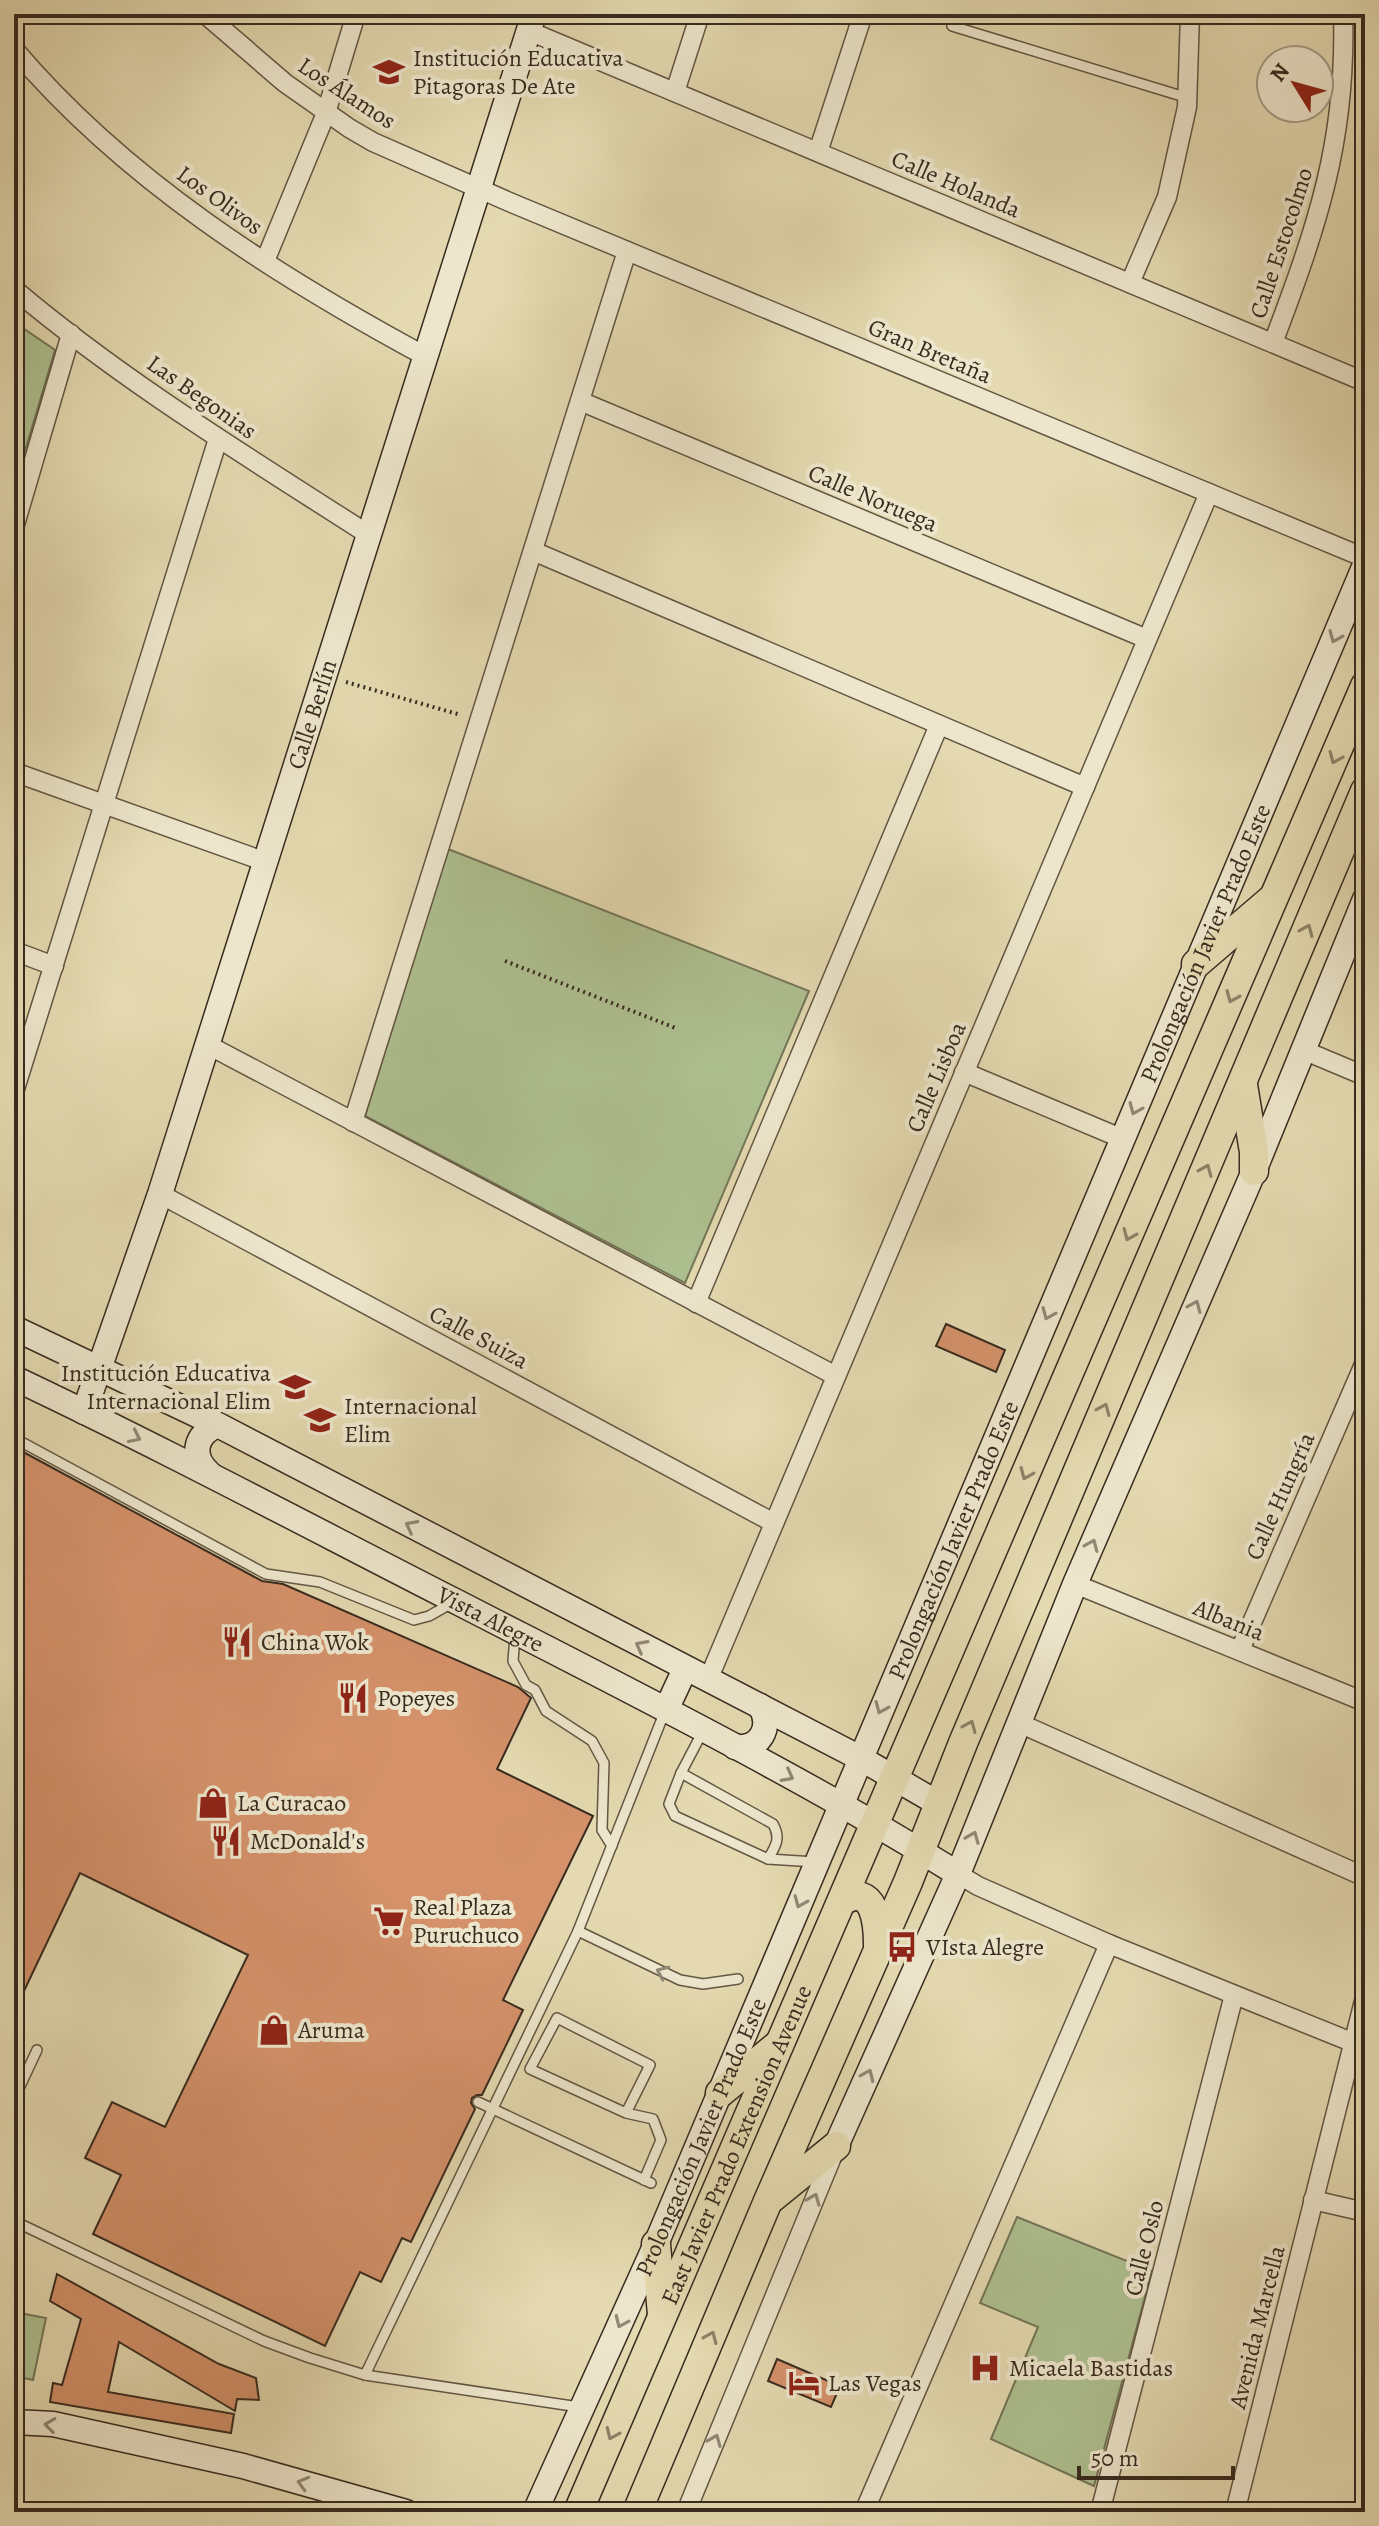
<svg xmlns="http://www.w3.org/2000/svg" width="1379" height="2526" font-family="Alegreya,serif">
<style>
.green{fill:#aec090;stroke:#737658;stroke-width:2}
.building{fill:#d4916a;stroke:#382b1f;stroke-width:2}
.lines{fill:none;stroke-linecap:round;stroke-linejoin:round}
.lane-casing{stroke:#635643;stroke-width:12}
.street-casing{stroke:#635643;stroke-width:21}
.secondary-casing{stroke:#382b1f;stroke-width:27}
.primary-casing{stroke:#382b1f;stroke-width:31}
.path{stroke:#382b1f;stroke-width:4;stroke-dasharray:2 4;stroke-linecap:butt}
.lane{stroke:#ede6cc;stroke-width:9}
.street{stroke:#ede6cc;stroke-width:18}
.secondary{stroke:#ede6cc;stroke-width:24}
.primary{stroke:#e4d9b0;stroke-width:28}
.oneway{stroke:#928876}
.oneway2{stroke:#8e8268}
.labels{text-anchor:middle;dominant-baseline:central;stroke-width:8;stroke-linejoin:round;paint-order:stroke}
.poi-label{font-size:24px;fill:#382b1f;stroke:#ede6cc;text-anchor:start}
.street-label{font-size:24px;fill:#382b1f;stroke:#ede6cc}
</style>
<rect width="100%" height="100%" fill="#e4d9b0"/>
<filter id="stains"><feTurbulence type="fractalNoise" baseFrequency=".0025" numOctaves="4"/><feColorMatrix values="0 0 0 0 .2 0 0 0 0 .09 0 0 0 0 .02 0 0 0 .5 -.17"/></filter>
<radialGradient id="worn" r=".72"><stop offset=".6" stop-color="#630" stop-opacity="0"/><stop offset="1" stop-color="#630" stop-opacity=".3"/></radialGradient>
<g class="green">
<polygon points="14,322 55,350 14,488"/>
<polygon points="448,849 809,991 685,1283 365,1116"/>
<polygon points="1017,2217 1152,2271 1094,2486 991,2439 1038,2327 980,2303"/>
<polygon points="14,2312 46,2318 33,2380 14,2376"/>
</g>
<g class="building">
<polygon points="946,1324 1005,1350 996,1372 936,1346"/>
<polygon points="14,1447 262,1581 283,1584 518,1687 531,1698 497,1769 593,1816 503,2000 523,2010 482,2095 477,2095 472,2098 471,2103 475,2109 411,2242 402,2238 381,2282 360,2272 325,2346 93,2234 121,2175 85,2158 112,2102 165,2127 248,1955 80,1873 14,2012"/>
<polygon points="57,2274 219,2364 256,2378 259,2400 237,2399 235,2411 119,2342 108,2392 234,2414 231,2433 50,2402 53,2383 62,2385 81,2319 50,2301"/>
<polygon points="777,2359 840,2386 831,2407 768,2381"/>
</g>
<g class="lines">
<defs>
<g id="lane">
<polyline points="952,26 1188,98"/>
<polyline points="14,1438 266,1574 320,1582 414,1620 429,1616 452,1603"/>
<polyline points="515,1635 513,1661 526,1685 535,1690 546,1711 592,1741 604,1763 602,1830 612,1846"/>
<polyline points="703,1731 681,1773 669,1804 675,1816 768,1859 815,1862"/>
<path d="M681,1773L773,1824C781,1838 776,1846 768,1859"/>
<polyline points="578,1931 680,1980 703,1984 738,1979"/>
<polyline points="14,2099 37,2050"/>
<polyline points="478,2102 651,2183"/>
<polyline points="626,2113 650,2065 557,2018 530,2069 626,2113 653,2119 661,2140 644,2180"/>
<polyline points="14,2221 264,2341 310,2358 365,2375 579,2407"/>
<polyline points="365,2375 578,1931 665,1711"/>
</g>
<g id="street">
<polyline points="205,14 285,83 349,128 373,142 507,201 1365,558"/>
<polyline points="529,31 1365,382"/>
<path d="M14,49C125,180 275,275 425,356"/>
<polyline points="675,92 700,14"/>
<polyline points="818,152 863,14"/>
<polyline points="265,261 326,113 356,14"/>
<polyline points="1130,283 1167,197 1187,107 1190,14"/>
<path d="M14,289C124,382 248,457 369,535"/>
<path d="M1273,343C1317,227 1347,140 1343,14"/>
<polyline points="580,401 1147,639"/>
<polyline points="14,528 71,334"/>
<polyline points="533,551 1085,787"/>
<polyline points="14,772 266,862"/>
<polyline points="14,951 54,966"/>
<polyline points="208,1045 836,1376"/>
<polyline points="1303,1050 1365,1076"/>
<polyline points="964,1072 1123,1139"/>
<polyline points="14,1092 218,439"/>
<polyline points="353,1122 627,251"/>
<polyline points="160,1194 774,1523"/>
<polyline points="696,1303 939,725"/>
<polyline points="1075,1584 1365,1702"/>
<polyline points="1240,1650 1365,1362"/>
<polyline points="708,1680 1209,493"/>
<polyline points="1019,1723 1365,1877"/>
<polyline points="958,1874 978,1886 1109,1944 1354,2043"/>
<polyline points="1313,2200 1365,2212"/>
<polyline points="686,2512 834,2152"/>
<polyline points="864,2512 1109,1944"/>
<polyline points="1100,2512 1234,1995"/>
<polyline points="1235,2512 1365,1997"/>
</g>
<g id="secondary">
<polyline points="14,1328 218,1425 860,1758 939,1804"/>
<path id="s1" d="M14,1378C164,1449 310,1527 457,1602C626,1689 797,1774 958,1874"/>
<path id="s2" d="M84,1412L160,1194L534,14"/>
<path d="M209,1473C190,1456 195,1434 218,1425"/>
<polyline points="666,1710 685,1669"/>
<path d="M735,1747C760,1750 773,1727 760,1706"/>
<polyline points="836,2146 958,1874 1075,1584 1254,1171 1365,899"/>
<polyline points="14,2422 53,2424 243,2466 406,2512"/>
<path id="s3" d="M535,2512L656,2244L1365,565"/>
</g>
<g id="primary">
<polyline points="1196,964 1273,898"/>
<polyline points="1243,1085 1254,1152 1254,1171"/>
<path d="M842,1901C875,1882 878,1924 878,1945"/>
<polyline points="720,2093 779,2044"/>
<polyline points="772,2198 836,2146"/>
<polyline points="656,2244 662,2315"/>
<path id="s4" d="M578,2512L1365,686"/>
<polyline points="637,2512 768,2201 908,1882 963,1743 1365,791"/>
</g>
</defs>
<use href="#lane" class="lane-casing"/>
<use href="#street" class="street-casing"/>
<use href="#secondary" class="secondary-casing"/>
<use href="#primary" class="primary-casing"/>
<g class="path">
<polyline points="346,682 461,715"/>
<polyline points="505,961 678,1029"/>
</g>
<use href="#lane" class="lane"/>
<use href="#street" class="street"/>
<use href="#secondary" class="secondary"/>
<use href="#primary" class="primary"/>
</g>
<defs><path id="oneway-chevron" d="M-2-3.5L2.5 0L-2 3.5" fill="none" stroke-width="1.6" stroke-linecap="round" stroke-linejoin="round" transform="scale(2)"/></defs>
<g class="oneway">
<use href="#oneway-chevron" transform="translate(1335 637) rotate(113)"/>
<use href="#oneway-chevron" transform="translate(1135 1109) rotate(113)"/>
<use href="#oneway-chevron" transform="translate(1195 1306) rotate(-67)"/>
<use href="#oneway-chevron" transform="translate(1048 1314) rotate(113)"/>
<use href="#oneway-chevron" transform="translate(135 1437) rotate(26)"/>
<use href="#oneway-chevron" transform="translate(411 1526) rotate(-152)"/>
<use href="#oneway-chevron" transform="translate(1092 1545) rotate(-67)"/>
<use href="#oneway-chevron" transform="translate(641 1646) rotate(-152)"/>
<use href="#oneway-chevron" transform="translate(881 1708) rotate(113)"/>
<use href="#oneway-chevron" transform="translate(788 1776) rotate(28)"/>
<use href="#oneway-chevron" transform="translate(973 1837) rotate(-68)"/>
<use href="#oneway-chevron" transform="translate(800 1902) rotate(113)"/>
<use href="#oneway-chevron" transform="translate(662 1972) rotate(-156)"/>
<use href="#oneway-chevron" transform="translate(868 2075) rotate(-66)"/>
<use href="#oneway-chevron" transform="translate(814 2199) rotate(-68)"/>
<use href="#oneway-chevron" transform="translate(621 2322) rotate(114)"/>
<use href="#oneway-chevron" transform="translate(50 2425) rotate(-173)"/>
<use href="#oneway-chevron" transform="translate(715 2440) rotate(-68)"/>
<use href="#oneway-chevron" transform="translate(303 2483) rotate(-164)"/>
</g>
<g class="oneway2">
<use href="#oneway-chevron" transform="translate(1335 758) rotate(113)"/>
<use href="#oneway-chevron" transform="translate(1307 930) rotate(-67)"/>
<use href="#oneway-chevron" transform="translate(1232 997) rotate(113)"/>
<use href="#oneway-chevron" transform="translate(1206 1170) rotate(-67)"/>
<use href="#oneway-chevron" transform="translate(1129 1235) rotate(113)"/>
<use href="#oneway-chevron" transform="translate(1104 1409) rotate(-67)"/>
<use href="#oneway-chevron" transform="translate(1026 1474) rotate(113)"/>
<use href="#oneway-chevron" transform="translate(970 1726) rotate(-67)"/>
<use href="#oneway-chevron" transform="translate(711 2337) rotate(-67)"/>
<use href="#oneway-chevron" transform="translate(612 2434) rotate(114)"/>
</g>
<defs>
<symbol id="school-bare" viewBox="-9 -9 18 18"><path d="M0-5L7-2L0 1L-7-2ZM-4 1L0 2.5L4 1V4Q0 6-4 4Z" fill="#8f2418" stroke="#ede6cc" stroke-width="2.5" paint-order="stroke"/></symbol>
<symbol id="restaurant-bare" viewBox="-9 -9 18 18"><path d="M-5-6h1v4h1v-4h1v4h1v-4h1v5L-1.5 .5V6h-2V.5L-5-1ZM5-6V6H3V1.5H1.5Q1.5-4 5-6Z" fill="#8f2418" stroke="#ede6cc" stroke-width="2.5" paint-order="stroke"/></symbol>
<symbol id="shop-bare" viewBox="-9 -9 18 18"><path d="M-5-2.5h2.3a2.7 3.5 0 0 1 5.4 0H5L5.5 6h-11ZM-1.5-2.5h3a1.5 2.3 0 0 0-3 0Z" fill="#8f2418" stroke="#ede6cc" stroke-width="2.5" paint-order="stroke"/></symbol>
<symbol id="supermarket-bare" viewBox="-9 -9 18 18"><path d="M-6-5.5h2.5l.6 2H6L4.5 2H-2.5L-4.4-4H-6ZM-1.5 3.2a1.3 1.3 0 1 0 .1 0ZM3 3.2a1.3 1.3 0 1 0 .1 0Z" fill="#8f2418" stroke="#ede6cc" stroke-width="2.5" paint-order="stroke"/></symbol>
<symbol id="bus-bare" viewBox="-9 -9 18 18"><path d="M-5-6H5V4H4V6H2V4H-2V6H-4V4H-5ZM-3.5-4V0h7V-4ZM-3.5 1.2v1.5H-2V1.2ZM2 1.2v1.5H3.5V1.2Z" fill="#8f2418" stroke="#ede6cc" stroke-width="2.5" paint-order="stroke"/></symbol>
<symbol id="hospital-bare" viewBox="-9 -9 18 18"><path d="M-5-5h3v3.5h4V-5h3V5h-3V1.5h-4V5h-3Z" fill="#8f2418" stroke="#ede6cc" stroke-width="2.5" paint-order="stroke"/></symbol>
<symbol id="hotel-bare" viewBox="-9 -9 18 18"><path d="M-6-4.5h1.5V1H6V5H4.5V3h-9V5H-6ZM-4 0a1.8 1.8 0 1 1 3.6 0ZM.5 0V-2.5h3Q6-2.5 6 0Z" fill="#8f2418" stroke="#ede6cc" stroke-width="2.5" paint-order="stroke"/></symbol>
</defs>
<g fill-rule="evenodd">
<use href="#school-bare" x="367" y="50" width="44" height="44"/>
<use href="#school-bare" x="273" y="1365" width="44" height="44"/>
<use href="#school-bare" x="298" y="1398" width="44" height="44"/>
<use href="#restaurant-bare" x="215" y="1620" width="44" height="44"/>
<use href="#restaurant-bare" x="331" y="1676" width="44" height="44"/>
<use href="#shop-bare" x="191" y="1781" width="44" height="44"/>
<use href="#restaurant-bare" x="204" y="1819" width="44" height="44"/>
<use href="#supermarket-bare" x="367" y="1899" width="44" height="44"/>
<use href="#bus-bare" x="880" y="1925" width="44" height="44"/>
<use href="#shop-bare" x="252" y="2008" width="44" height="44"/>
<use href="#hospital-bare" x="963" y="2346" width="44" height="44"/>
<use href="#hotel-bare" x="782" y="2361" width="44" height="44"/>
</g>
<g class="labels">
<g class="poi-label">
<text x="413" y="58">Institución Educativa<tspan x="413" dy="28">Pitagoras De Ate</tspan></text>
<text x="271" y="1373" text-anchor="end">Institución Educativa<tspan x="271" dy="28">Internacional Elim</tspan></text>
<text x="344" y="1406">Internacional<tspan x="344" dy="28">Elim</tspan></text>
<text x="261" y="1642">China Wok</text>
<text x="377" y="1698">Popeyes</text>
<text x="237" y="1803">La Curacao</text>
<text x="250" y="1841">McDonald's</text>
<text x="413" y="1907">Real Plaza<tspan x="413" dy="28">Puruchuco</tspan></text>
<text x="926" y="1947">VIsta Alegre</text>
<text x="298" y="2030">Aruma</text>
<text x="1009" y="2368">Micaela Bastidas</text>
<text x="828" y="2383">Las Vegas</text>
</g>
<g class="street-label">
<text transform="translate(347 93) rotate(33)">Los Álamos</text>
<text transform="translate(956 184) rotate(23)">Calle Holanda</text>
<text transform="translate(220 200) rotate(36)">Los Olivos</text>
<text transform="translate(1281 243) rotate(-72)">Calle Estocolmo</text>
<text transform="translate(930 351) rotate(23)">Gran Bretaña</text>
<text transform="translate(202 397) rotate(35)">Las Begonias</text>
<text transform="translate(873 498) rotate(23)">Calle Noruega</text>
<text stroke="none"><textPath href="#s2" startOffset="734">Calle Berlín</textPath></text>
<text stroke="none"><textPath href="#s3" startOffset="1706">Prolongación Javier Prado Este</textPath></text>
<text transform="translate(936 1077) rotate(-67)">Calle Lisboa</text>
<text transform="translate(479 1337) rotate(28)">Calle Suiza</text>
<text transform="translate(1280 1496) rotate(-66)">Calle Hungría</text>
<text stroke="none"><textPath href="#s3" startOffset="1058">Prolongación Javier Prado Este</textPath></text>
<text stroke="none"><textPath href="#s1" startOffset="534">Vista Alegre</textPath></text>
<text transform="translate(1229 1620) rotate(22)">Albania</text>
<text stroke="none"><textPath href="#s3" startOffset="410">Prolongación Javier Prado Este</textPath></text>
<text stroke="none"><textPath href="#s4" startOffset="400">East Javier Prado Extension Avenue</textPath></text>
<text transform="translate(1144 2248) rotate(-76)">Calle Oslo</text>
<text transform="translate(1257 2327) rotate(-76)">Avenida Marcella</text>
</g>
</g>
<rect width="1379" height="2526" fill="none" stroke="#e4d9b0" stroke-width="48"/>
<rect x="16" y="16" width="1347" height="2494" fill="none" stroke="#382b1f" stroke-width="4"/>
<rect x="24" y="24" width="1331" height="2478" fill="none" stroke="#382b1f" stroke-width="2"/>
<g transform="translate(1295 84) rotate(307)"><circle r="38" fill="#ede6cc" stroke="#a59b87" stroke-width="2"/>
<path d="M0-6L14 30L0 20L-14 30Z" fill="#8f2418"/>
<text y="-12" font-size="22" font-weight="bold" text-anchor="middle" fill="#382b1f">N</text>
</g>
<path d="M1079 2466v12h154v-12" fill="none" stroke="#382b1f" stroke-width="4"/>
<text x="1091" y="2466" font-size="24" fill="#382b1f" stroke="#ede6cc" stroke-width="6" paint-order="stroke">50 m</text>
<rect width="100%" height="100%" filter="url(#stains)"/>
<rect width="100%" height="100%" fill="url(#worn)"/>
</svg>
